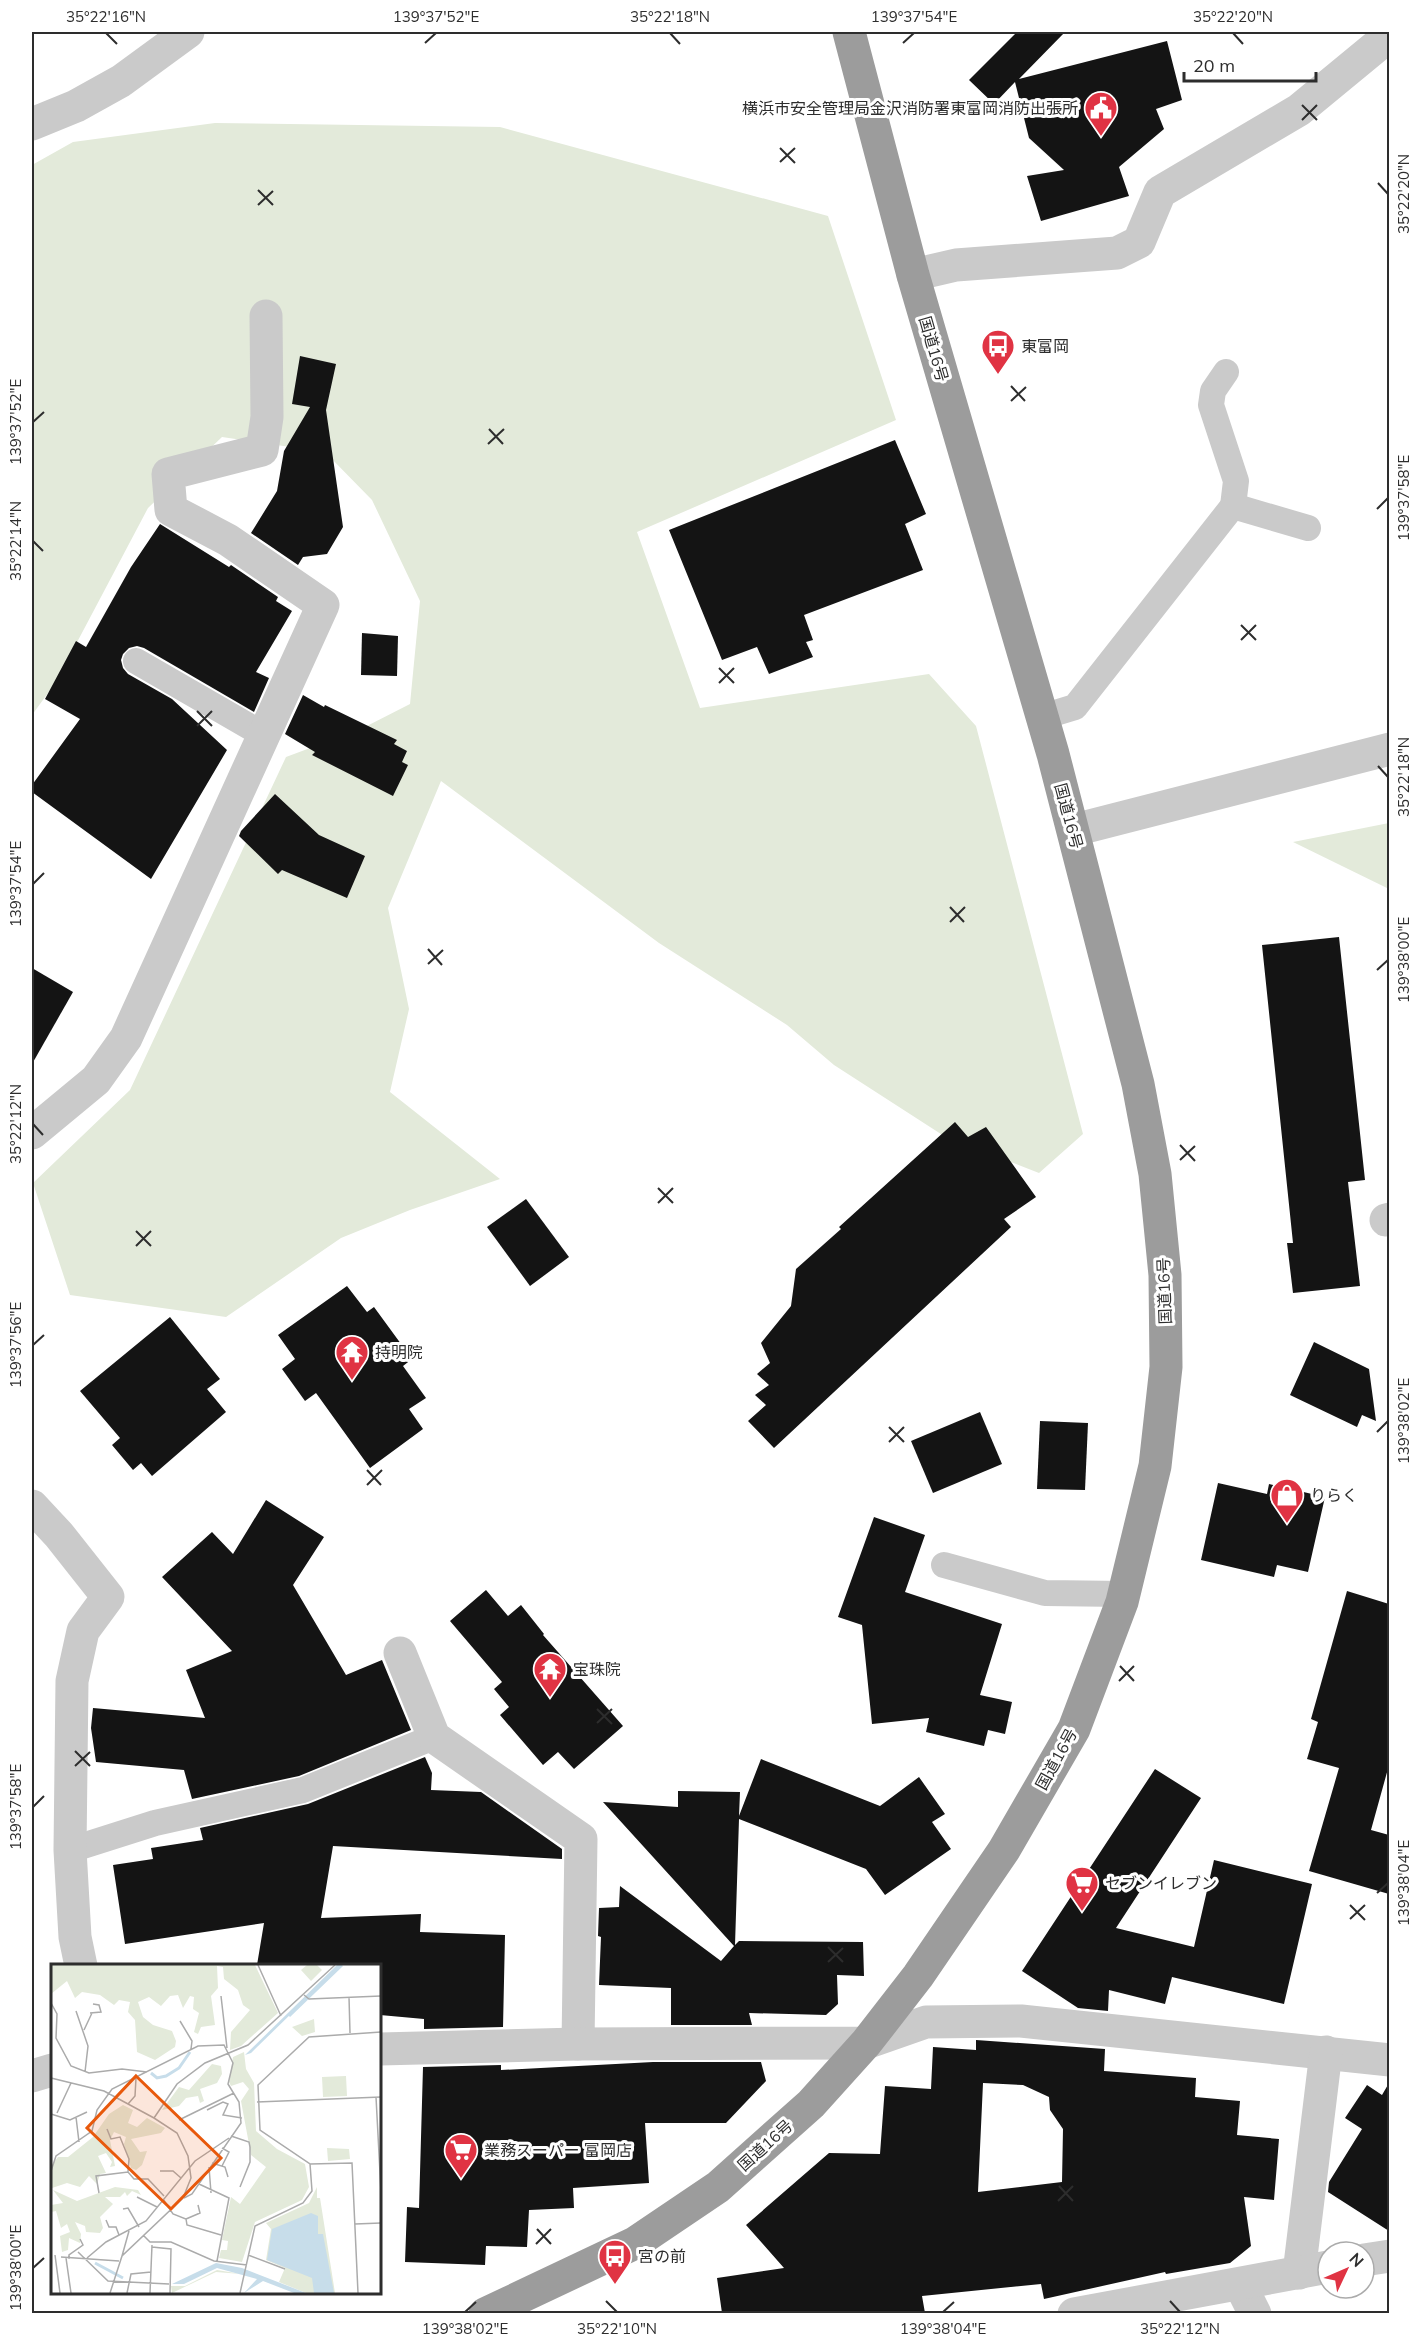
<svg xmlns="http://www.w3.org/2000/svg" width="1421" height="2345" font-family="Mulish,'Noto Sans JP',sans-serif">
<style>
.green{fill:#e3eada}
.building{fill:#141414;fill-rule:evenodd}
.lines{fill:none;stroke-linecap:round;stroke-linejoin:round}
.service{stroke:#cacaca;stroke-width:26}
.minor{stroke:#cacaca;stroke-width:33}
.tertiary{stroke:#cacaca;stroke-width:33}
.trunk{stroke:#9c9c9c;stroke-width:33}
.ticks{fill:none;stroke:#2d2d2d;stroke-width:2}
.labels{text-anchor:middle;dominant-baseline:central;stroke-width:6;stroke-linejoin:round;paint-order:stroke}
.poi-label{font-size:16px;fill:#2d2d2d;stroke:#fff;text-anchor:start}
.street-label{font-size:16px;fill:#2d2d2d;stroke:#fff}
.inset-river{fill:none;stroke:#c7ddea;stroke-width:3}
.inset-road{fill:none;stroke:#ababab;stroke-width:1.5}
.view{fill:#e8590c;fill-opacity:0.15;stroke:#e8590c;stroke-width:3}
.inset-edge{fill:none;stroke:#2d2d2d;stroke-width:3}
.neatline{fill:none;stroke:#2d2d2d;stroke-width:2}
.ticks-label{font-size:15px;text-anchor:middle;fill:#2d2d2d}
</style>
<rect width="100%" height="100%" fill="#fff"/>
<g class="green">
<polygon points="215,123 500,127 828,216 896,420 637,532 700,708 929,674 976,726 1083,1134 1039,1173 944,1136 834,1065 787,1025 659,943 441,781 388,908 409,1009 390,1092 500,1179 410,1210 341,1238 226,1317 70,1295 33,1183 130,1090 286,757 361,729 410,704 420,601 372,500 325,452 222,437 148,508 56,682 32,715 32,165 73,142"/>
<polygon points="1389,823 1389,889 1293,842"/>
</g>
<g class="building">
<polygon points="1017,32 1065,32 1019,79 1167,41 1182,100 1156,109 1164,129 1119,167 1129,196 1041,221 1027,176 1064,170 1029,138 1015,82 994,104 969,80"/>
<polygon points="300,356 336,364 326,410 343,527 327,554 303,557 298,565 251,533 277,491 284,451 310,407 292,404"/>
<polygon points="895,440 926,514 905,524 923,570 804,615 813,640 806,642 813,657 769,674 757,647 722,660 669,530"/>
<polygon points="160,524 229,567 231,565 278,597 276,601 292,611 256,672 269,678 254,712 144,648 137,646 129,648 123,654 121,660 123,668 128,674 172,699 227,750 151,879 32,792 32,785 80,719 45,699 76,641 86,647 131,567"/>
<polygon points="362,633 398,636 397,676 361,675"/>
<polygon points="303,695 324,707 325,705 397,740 394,744 407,751 402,762 408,765 393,796 312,755 315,752 285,734"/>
<polygon points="275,794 319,835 365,856 347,898 282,870 278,874 239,836 241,831"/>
<polygon points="1339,937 1365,1180 1348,1182 1360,1286 1293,1293 1287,1243 1293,1243 1262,945"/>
<polygon points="32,968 73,992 32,1064"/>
<polygon points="955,1122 968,1137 986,1127 1036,1197 1004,1219 1011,1227 774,1448 748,1421 766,1405 755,1395 769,1385 757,1374 770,1363 761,1343 791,1306 796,1269 841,1229 839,1227"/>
<polygon points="526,1199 569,1257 530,1286 487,1227"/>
<polygon points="347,1286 367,1312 374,1307 412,1359 403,1366 426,1398 409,1409 423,1429 370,1468 316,1393 305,1401 282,1369 295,1359 278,1335"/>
<polygon points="170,1317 220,1379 207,1389 226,1412 152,1476 141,1463 133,1470 112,1445 120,1438 80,1391"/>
<polygon points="1314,1342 1369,1369 1376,1421 1362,1415 1357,1427 1290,1395"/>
<polygon points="980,1412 1002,1464 933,1493 911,1441"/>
<polygon points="1040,1421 1088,1423 1085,1490 1037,1489"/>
<polygon points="1218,1483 1267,1494 1269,1484 1325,1497 1308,1572 1277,1565 1274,1577 1201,1560"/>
<polygon points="266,1500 324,1537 293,1585 346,1675 382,1660 411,1730 299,1776 192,1799 184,1770 96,1762 91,1728 93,1708 205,1718 186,1670 232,1651 162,1577 212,1532 233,1554"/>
<polygon points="874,1517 925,1535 905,1592 1002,1624 980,1695 1012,1702 1005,1734 988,1730 984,1746 926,1732 929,1718 872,1724 862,1625 838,1617"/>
<polygon points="486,1590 508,1616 521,1605 544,1634 543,1635 623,1726 574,1769 558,1752 543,1765 500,1715 509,1707 494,1689 502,1682 450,1621"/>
<polygon points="1347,1591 1389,1604 1389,1765 1371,1830 1389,1835 1389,1894 1309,1871 1339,1768 1307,1759 1318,1722 1311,1719"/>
<polygon points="425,1757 432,1773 431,1790 481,1792 562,1849 562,1859 333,1846 321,1918 421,1914 420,1932 505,1935 503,2027 424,2029 424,2019 380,2015 380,1965 257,1965 264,1923 125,1944 113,1865 153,1859 151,1848 203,1840 200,1828 308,1804"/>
<polygon points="761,1759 880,1806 919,1777 945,1814 932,1822 951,1849 885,1895 866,1869 739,1819 735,1945 739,1941 863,1942 864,1976 837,1975 838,2004 826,2015 749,2013 752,2025 671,2025 671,1988 599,1985 601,1937 598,1936 599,1908 619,1907 620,1886 721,1961 734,1946 603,1802 678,1807 678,1791 740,1792 739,1816"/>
<polygon points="1155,1769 1201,1798 1116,1928 1194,1947 1214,1860 1312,1884 1284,2004 1172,1977 1165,2004 1109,1990 1108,2011 1078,2008 1022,1971"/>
<path d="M976,2040L1105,2049L1104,2071L1196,2078L1195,2097L1240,2101L1237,2135L1279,2139L1274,2200L1244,2197L1251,2246L1230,2263L1166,2274L1165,2272L1044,2299L1041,2284L922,2296L925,2313H722L717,2278L784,2268L746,2225L829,2153L880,2154L885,2086L931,2089L933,2047L976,2050ZM983,2083L1023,2085L1049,2097L1050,2110L1063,2129L1062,2182L978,2192Z"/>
<polygon points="653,2062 761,2062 766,2081 726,2123 645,2123 649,2183 573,2188 574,2208 529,2210 527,2247 486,2246 485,2265 405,2262 407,2207 419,2208 423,2067 501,2065 501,2070"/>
<polygon points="1389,2083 1389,2231 1328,2192 1329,2182 1362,2129 1345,2118 1367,2085 1382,2095"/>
</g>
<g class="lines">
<g class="service">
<polyline points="1226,372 1213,391 1211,405 1236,481 1233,506"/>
<polyline points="136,661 264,735"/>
<polyline points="1042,717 1075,707 1233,506 1308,528"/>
<polyline points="944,1565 1045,1593 1124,1594"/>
<polyline points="70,1850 155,1823 303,1790 434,1737"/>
</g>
<g class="minor">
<polyline points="913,275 956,265 1117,253 1139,242 1160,192 1299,110 1390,35"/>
<polyline points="32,1133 96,1080 126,1038 323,605 228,540 171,510 168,474 262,450 267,417 266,316"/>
<polyline points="1386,1220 1390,1219"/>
<polyline points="32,1506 59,1535 108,1597 83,1631 72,1681 70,1850 75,1937 81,1966"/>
<polyline points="400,1653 434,1737 581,1839 578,2044"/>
<polyline points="380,2049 578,2044 866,2043 926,2022 1021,2021 1390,2060"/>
<polyline points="32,2076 52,2070"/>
<polyline points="1364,2260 1390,2256"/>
<polyline points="1299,2273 1326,2052"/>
<polyline points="1240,2284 1255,2314"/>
<polyline points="1074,2314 1328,2267"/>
</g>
<g class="tertiary">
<polyline points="32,124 76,106 121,81 188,32"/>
<polyline points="1074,830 1390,749"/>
</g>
<polyline class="trunk" points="485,2314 635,2243 718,2187 811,2104 866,2043 918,1976 1004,1850 1074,1729 1122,1602 1155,1466 1166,1367 1165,1275 1155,1174 1138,1084 1053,754 913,275 849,32"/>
</g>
<path class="ticks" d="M106,33L117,44M670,33L680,44M1233,33L1243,44M425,43L436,33M903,43L914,33M1302,105L1317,120M1302,120L1317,105M780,148L795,163M780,162L795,148M1378,183L1388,194M258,190L273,205M258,205L273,191M1011,386L1025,401M1011,401L1026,387M33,422L44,412M489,429L503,444M488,444L504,429M1377,509L1388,498M33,541L43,551M1241,625L1256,640M1241,640L1256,625M719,668L734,683M719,683L734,668M197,711L212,726M197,726L212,711M1378,766L1388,777M33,884L44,873M950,907L964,922M950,922L965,907M428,949L442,965M428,964L443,950M1377,970L1388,960M33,1124L43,1135M1180,1145L1195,1161M1180,1160L1195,1146M658,1188L673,1203M658,1203L673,1188M136,1231L151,1246M136,1246L151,1231M33,1345L44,1335M889,1427L904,1442M1377,1432L1388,1421M889,1442L904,1427M367,1470L381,1485M367,1485L382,1470M1120,1666L1134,1681M1119,1681L1134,1666M597,1709L612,1724M597,1723L612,1709M75,1751L90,1766M75,1766L90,1752M33,1807L44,1796M1377,1893L1388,1883M1350,1905L1365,1920M1350,1919L1365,1905M828,1947L843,1962M828,1962L843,1948M1059,2186L1073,2201M1058,2201L1073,2186M537,2229L551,2244M536,2244L551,2229M33,2268L44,2258M606,2301L617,2312M1170,2301L1180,2312M465,2312L476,2302M943,2312L954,2302"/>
<defs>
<symbol id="civic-pin" viewBox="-11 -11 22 30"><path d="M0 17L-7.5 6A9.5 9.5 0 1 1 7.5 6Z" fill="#e03343" stroke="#fff"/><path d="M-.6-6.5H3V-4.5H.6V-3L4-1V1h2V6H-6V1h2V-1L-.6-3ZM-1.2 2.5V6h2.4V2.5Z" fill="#fff"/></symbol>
<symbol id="bus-pin" viewBox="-11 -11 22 30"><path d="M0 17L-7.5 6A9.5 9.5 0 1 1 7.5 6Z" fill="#e03343" stroke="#fff"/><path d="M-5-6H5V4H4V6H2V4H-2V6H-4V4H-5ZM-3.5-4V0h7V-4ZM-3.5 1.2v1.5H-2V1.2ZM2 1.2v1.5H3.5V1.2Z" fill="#fff"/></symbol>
<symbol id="temple-pin" viewBox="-11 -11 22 30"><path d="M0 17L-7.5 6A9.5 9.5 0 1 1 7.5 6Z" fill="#e03343" stroke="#fff"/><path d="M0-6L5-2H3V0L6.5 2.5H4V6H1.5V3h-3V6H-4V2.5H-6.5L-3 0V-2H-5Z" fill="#fff"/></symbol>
<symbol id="shop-pin" viewBox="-11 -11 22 30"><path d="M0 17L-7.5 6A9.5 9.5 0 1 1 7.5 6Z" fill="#e03343" stroke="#fff"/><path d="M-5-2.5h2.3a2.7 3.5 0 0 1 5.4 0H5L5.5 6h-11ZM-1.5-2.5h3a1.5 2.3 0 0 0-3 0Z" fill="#fff"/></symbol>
<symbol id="supermarket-pin" viewBox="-11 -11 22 30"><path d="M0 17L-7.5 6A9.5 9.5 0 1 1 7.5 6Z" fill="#e03343" stroke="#fff"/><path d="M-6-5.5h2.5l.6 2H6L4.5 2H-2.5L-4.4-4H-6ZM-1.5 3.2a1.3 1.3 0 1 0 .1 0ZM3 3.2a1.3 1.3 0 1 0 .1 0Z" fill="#fff"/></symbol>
</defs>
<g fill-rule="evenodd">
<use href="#civic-pin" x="1082" y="89" width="38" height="52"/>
<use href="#bus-pin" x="979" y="327" width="38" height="52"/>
<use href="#temple-pin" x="333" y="1333" width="38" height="52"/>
<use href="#shop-pin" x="1268" y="1476" width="38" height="52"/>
<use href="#temple-pin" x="531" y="1650" width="38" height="52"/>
<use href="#supermarket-pin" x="1063" y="1864" width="38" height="52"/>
<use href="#supermarket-pin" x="442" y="2131" width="38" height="52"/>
<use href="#bus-pin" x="596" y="2237" width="38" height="52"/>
</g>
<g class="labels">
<g class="poi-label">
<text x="1078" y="108" text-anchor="end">横浜市安全管理局金沢消防署東富岡消防出張所</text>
<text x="1021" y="346">東富岡</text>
<text x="375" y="1352">持明院</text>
<text x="1310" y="1495">りらく</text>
<text x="573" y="1669">宝珠院</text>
<text x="1105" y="1883">セブンイレブン</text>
<text x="484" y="2150">業務スーパー 富岡店</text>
<text x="638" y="2256">宮の前</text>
</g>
<g class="street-label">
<text transform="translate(934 349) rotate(74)">国道16号</text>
<text transform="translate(1069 816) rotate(75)">国道16号</text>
<text transform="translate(1164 1291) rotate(-92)">国道16号</text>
<text transform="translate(1056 1759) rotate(-61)">国道16号</text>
<text transform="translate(765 2145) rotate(-42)">国道16号</text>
</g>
</g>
<g transform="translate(51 1964)">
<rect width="330" height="330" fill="#fff"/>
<path d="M0,1H204L227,49L190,82L179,86L180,68L199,46L192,41L187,26L173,15L172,3L166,2L167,24L160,32L164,61L150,63L147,70L143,68L148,49L142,45L143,33L139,32L132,44L127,31L119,32L110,42L98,33L87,38L92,53L102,61L121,67L125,77L124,83L104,96L86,88L84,56L77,48L79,38L68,36L63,41L49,31L31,28L24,34L16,17L0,30ZM256,1H266L271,6L260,17L250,6ZM263,55L264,68L251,72L241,63ZM193,88L195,105L203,119L205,167L226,185L254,200L258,223L251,236L204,258L191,298L168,294L170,286H176L177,277L171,276L180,233L189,240L215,203L200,191L190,137L198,125L192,118L180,122L178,118L182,93ZM161,100L170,102L171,110L166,119L149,125L153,137L149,139L147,132L135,134L128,142L111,146L128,123L138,126ZM295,112L296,132L272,133L271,113ZM72,141L82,146L77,159L86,163L96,154L114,164L110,169L80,175L89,188L96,187L91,201L85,206L80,204L73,180L75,173L63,168L59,176L64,202L59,203L61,198L55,189L47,192L55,209L49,210L46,220L38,212L29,223L16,219L1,224L0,202L7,193H17L42,173L58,150ZM276,184L298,185L299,195L277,197ZM64,223L87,226L90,231L81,227L76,232L74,228L69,233H54L62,240L49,253L52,264L49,269L35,268L34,262L24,258L30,270L29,279L18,274L17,286L11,288L9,272L19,268L16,260L10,264L5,247L0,248V241L12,239L2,226L26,237ZM266,223V234H269L284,329H255L228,318L234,304L215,296L220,265L215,259L258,239ZM166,306L190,310L165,308L121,329L120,322H134Z" fill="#e3eada"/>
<path d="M286,1H290L200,89L194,91ZM260,249L267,252V270H272L283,329H263L261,314L216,296L221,265ZM165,299L191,304L255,329H243L212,317L193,329L206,315L166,304L133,320H121Z" fill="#c7ddea"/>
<path class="inset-river" d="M238,52L291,1M100,109L106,114L115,112L128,104L139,88M44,299L72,314"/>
<path class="inset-road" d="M207,1L230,52M253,31L258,35L330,32M170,32L176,84M298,33L299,69M0,39L6,50L5,74L20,102L38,109L71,105L96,108M25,47L37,82L34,108M39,49L50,48L48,41L42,40M129,57L141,77L140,85M33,66L41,49M0,114L53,127L103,154L126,169L137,192L140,214L132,234L71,292L59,329M325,133L330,228M206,138L330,133M77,140L84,132L85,114M156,146L172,138L177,140L172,151L191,154M6,149L20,119M0,150L19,156L36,148M25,153L28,178M103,154L126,120L154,99L197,81L284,1M128,156L183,129M56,165L60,175L69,173L78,195L77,208M180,172L198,178L199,183V198L189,223M171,184L178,188L171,202M161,199L174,203L177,213M259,200L301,199L307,329M158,203L160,229M0,207L5,192L41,167L46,146L61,125L147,82L173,81L182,99L177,120L188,138L190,159L141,230L133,234M109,207H122L130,214M148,220L178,234L166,297M48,229L45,212L77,208L83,215H97L113,232M86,233L106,243M112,235L122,250L135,255L136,261L170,271M72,245L77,244L88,263M135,255L149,249L147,241M55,256L58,263H65L68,271M304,260L330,259M92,271L99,278H120L163,297L196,301M101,283L120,285L119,329M27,288L57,317L118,320M4,291L9,329M197,291L234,305M71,292L78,267M10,293L68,297M15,294L20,329M36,294L55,278L95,257L144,197L178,174M18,295V291L32,281L29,275M76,329L80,310L100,308M99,329L101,281M189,329L204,262L252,239L261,227L259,200L209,166L207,121L258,73L330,68"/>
<path class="view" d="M85,112L170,194L120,245L36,164Z"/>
<rect width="330" height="330" class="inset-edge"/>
</g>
<rect width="1421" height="2345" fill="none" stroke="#ffffff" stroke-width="66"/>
<g transform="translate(1346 2270) rotate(46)"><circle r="28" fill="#ffffff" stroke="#ababab" stroke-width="1.5"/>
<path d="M0-4.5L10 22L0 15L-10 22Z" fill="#e03343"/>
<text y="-9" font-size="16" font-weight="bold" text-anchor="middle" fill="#2d2d2d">N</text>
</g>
<path d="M1184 72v9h132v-9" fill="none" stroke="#2d2d2d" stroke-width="3"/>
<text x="1193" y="72" font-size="18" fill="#2d2d2d" stroke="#ffffff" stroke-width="4.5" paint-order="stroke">20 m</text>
<rect x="33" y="33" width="1355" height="2279" class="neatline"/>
<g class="ticks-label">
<text x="106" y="22">35°22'16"N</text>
<text x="436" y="22">139°37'52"E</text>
<text x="670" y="22">35°22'18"N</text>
<text x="914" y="22">139°37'54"E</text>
<text x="1233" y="22">35°22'20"N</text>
<text transform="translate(1404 194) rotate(-90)" y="5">35°22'20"N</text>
<text transform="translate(16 422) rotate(-90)" y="5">139°37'52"E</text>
<text transform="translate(1404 498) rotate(-90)" y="5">139°37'58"E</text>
<text transform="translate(16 541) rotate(-90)" y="5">35°22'14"N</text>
<text transform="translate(1404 777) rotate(-90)" y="5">35°22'18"N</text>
<text transform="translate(16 884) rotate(-90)" y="5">139°37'54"E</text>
<text transform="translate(1404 960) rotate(-90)" y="5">139°38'00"E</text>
<text transform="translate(16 1124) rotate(-90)" y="5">35°22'12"N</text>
<text transform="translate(16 1345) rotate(-90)" y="5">139°37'56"E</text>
<text transform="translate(1404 1421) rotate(-90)" y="5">139°38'02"E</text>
<text transform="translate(16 1807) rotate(-90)" y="5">139°37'58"E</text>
<text transform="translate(1404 1883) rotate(-90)" y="5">139°38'04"E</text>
<text transform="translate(16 2268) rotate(-90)" y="5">139°38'00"E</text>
<text x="465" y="2334">139°38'02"E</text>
<text x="617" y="2334">35°22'10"N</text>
<text x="943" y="2334">139°38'04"E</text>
<text x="1180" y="2334">35°22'12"N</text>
</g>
</svg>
